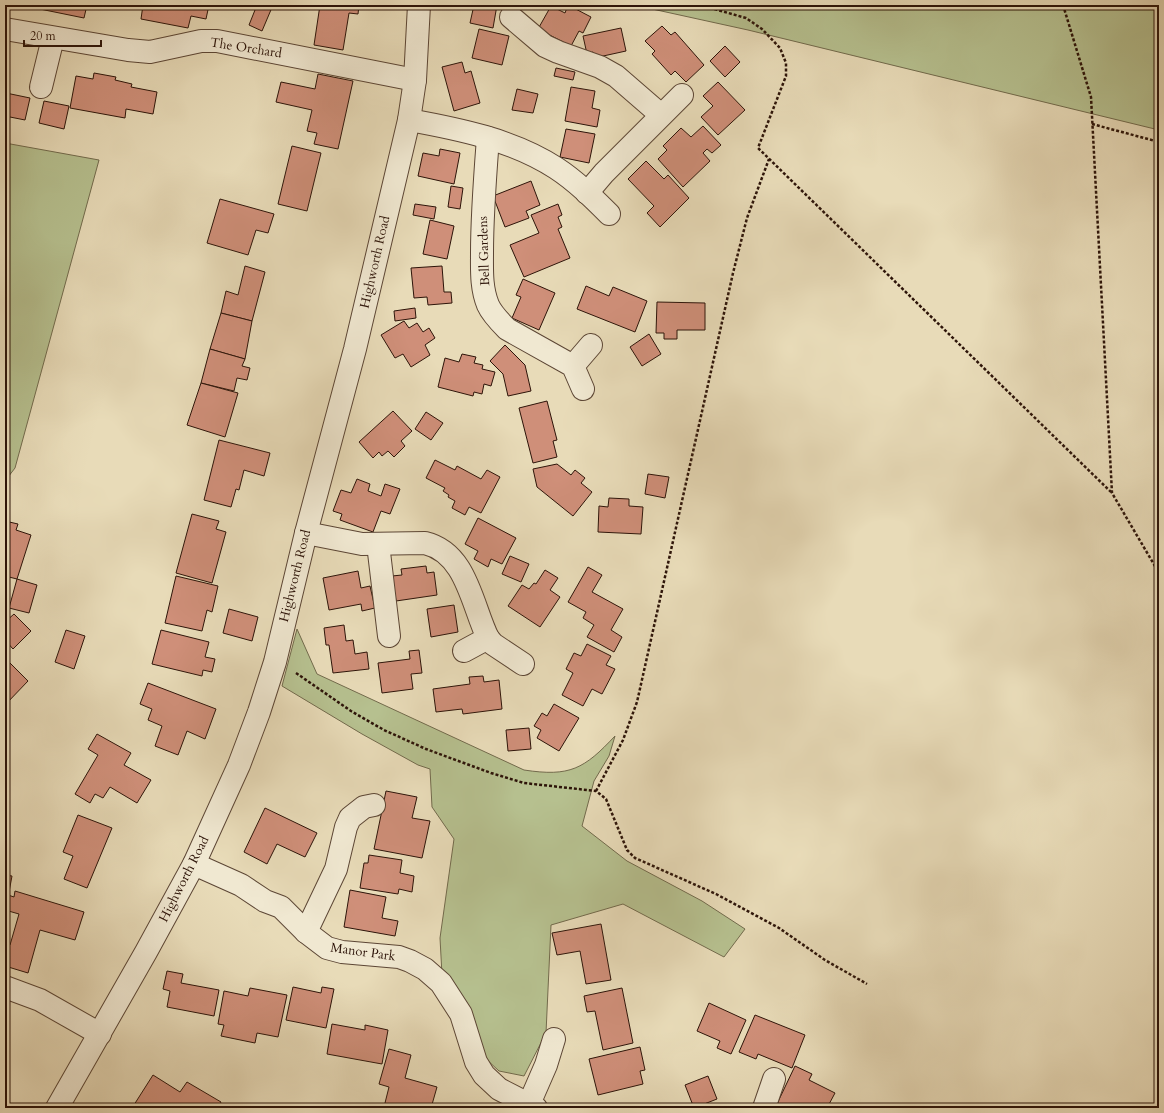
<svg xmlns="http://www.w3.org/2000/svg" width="1164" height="1113" font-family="Cardo,serif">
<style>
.green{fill:#b6c08f;stroke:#726a4c}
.building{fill:#cf8f79;stroke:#2d1409}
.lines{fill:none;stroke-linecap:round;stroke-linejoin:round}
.minor-casing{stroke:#5c4635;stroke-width:24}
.path{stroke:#2d1409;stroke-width:2.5;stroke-dasharray:3 2;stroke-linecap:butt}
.minor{stroke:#f0e8d1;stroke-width:22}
.labels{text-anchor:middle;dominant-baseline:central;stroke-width:4;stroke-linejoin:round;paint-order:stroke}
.street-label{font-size:13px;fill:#2d1409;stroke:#f0e8d1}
</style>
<rect width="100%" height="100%" fill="#e8dbb8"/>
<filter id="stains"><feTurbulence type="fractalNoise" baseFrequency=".005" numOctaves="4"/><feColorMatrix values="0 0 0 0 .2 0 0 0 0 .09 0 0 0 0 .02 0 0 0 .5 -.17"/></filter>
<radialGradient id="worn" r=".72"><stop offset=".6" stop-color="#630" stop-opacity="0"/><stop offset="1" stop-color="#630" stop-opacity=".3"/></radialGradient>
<g class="green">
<polygon points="634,5 1159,5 1159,130 748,30"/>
<polygon points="5,143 99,160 15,468 5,481"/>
<path d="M297,629L317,674L524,770C570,777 584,769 615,736L609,756L594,781L582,826L627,861L702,901L745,929L724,957L623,904L551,925L546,1033L524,1076L499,1071L485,1058L442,975L440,938L454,839L432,807L430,769L418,765L362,734L282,686Z"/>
</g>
<g class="building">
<polygon points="30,5 87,5 84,18 30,7"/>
<polygon points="143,5 209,5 206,19 191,16 188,28 141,19"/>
<polygon points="257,5 273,5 262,31 249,25"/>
<polygon points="320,5 359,5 358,14 349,13 343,50 314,45"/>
<polygon points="474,5 497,5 493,28 470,23"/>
<polygon points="568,5 591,17 583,33 579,31 571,46 538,29 551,6 565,13"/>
<polygon points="662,26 671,35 675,32 704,65 686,82 675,71 671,75 652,54 655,51 645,41"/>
<polygon points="621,28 626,51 594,58 593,52 587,54 583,36"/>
<polygon points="479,29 509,36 502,65 472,58"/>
<polygon points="725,46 740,62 725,77 710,61"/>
<polygon points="462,62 465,73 471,71 480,103 454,111 442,67"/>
<polygon points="556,68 575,72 573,80 554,76"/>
<polygon points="94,73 116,77 115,80 132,84 131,87 157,92 153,114 126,109 125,118 70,108 76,76 93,79"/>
<polygon points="318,74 353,81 338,149 314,144 317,133 307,131 312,110 276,102 281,82 315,89"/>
<polygon points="718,82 745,110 718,135 701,117 713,106 703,96"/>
<polygon points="571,87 595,91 592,108 600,110 597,127 565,121"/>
<polygon points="517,89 538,94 533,113 512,110"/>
<polygon points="6,93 30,98 25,120 5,116"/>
<polygon points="44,101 69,106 64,129 39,123"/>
<polygon points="703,126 721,145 712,153 707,149 703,153 710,161 683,187 658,159 667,150 663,146 681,128 691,137"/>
<polygon points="566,129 595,134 589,163 560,157"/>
<polygon points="292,146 321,153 307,211 278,204"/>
<polygon points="440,149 460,153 454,184 418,176 423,153 439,156"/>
<polygon points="646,161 664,179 668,175 689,198 660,227 647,213 654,206 628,179"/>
<polygon points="531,181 540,205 526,211 529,218 505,227 493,196"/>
<polygon points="451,186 463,188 460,209 448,207"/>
<polygon points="220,199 274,214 268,233 256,230 248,255 207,243"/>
<polygon points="415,204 436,207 434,219 413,215"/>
<polygon points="558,204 562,215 558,217 562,227 558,229 570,258 524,277 510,245 539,233 531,215"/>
<polygon points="430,220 454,226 447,259 423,254"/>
<polygon points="245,266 265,272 252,321 221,313 226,291 238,295"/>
<polygon points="442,266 444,292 451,292 452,303 428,305 427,297 414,298 411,268"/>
<polygon points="523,279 555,293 539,330 512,318 521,297 516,295"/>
<polygon points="586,286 609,296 613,287 647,301 635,332 577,309"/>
<polygon points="657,302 705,303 705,330 677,330 677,339 664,339 664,333 656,333"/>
<polygon points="415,308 416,318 395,321 394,311"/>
<polygon points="221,313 252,321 245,359 210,349"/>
<polygon points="404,321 409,328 417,323 423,332 429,328 435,338 425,345 430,355 411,367 403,354 395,358 381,335"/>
<polygon points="649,334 661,354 642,366 630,347"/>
<polygon points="505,345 525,365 531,391 508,396 503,374 490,361"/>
<polygon points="210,349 245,359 242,366 250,368 247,380 237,378 234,391 201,383"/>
<polygon points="462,354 476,357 474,363 483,365 482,369 495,372 491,386 484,384 482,394 474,392 473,396 438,387 445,358 459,362"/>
<polygon points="201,383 238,393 225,437 187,425"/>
<polygon points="547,401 557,440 553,441 557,457 533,463 519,408"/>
<polygon points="393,411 412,431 401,441 405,446 394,457 388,451 382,456 379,452 373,458 359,442"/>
<polygon points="426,412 443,423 431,440 415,429"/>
<polygon points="219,440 270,453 264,476 244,470 239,490 236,489 231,507 204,500"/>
<polygon points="435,460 455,470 457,466 481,479 487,470 500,477 481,513 469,507 465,515 452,508 455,501 448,497 449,495 443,491 445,488 426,478"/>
<polygon points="557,464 571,475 575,470 585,478 581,483 592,492 573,516 537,487 533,469"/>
<polygon points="648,474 669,477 665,498 645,494"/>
<polygon points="357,479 370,484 368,491 381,496 385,484 400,489 390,514 381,511 373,532 340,520 342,514 333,511 341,490 351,493"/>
<polygon points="609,498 629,499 629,506 643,507 641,534 598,532 599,506 608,507"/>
<polygon points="192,514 219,521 216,529 226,532 212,583 176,573"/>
<polygon points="478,518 516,538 502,564 491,559 488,567 474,559 478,551 465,544"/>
<polygon points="5,521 18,524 16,530 31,535 17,579 5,576"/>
<polygon points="510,556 529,564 521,582 502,574"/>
<polygon points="426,566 427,573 434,572 437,595 396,601 392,576 402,575 401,569"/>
<polygon points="588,567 602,575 592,592 623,609 611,630 622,637 614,652 587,637 594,625 583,618 586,612 568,602"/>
<polygon points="545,570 558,578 550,590 560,597 540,627 508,606 522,585 529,589 534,583 536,584"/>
<polygon points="358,571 361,588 370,586 375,608 362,611 361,604 329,610 323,578"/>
<polygon points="176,576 218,586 212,612 207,610 202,631 165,623"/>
<polygon points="17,579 37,585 29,613 9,608"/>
<polygon points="454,605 458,632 431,637 427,609"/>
<polygon points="229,609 258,617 252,641 223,633"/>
<polygon points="14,614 31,631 13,649 5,640 5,622"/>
<polygon points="344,625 346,641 353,640 355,654 367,652 369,669 333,673 329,645 326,645 324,628"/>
<polygon points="66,630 85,636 74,669 55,662"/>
<polygon points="161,630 209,642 205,657 215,659 212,672 203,670 202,676 152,664"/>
<polygon points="587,644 611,656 606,665 615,669 602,694 592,689 583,706 562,695 573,673 566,669 574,653 581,656"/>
<polygon points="419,650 422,673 411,674 413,689 382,693 378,663 410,659 409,651"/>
<polygon points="5,658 28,681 5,705"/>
<polygon points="483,676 484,682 499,680 502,709 463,714 462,709 436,712 433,689 470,684 469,677"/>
<polygon points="148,683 216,709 205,739 187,731 178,755 155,746 162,726 148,720 152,709 140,704"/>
<polygon points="554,704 579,718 559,751 537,738 541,730 534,726 542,713 547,716"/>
<polygon points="529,728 531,749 508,751 506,730"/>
<polygon points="97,734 131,753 124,765 151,780 137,803 110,787 103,798 95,794 90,803 75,794 98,755 88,749"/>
<polygon points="386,791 417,797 412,818 430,821 422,858 374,849"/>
<polygon points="265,808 317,833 305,857 277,844 267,864 244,852"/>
<polygon points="78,815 112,828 87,888 64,879 73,856 63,852"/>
<polygon points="369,855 402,860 400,873 414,876 412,892 399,889 398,894 360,888 364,863 368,863"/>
<polygon points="5,875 12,876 9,892 5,891"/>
<polygon points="350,890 386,897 382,918 398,921 395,936 344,927"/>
<polygon points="15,891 84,912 75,940 40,930 28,973 5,966 5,948 6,944 10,945 19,914 5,910 5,894 14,897"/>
<polygon points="601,924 611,980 586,984 580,951 557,955 552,933"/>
<polygon points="167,971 183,974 181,983 219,990 214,1016 167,1007 170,991 163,989"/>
<polygon points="293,987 321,993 322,987 334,989 326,1028 286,1020"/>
<polygon points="250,988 287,995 278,1037 257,1033 255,1043 221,1036 224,1025 218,1024 224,991 248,996"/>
<polygon points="622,988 633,1043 603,1050 595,1011 587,1012 584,996"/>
<polygon points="709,1003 746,1020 731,1054 717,1048 720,1041 697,1031"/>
<polygon points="755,1015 805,1035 792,1068 758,1054 756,1059 739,1052"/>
<polygon points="332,1024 365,1030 365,1025 388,1030 382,1064 327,1054"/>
<polygon points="640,1047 645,1070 640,1071 643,1084 598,1095 589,1059"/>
<polygon points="389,1049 411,1055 405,1078 437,1087 431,1108 384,1107 389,1087 379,1084"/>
<polygon points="795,1066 812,1074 809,1080 835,1093 827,1108 775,1108"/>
<polygon points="153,1075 180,1092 187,1082 221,1102 218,1108 184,1106 184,1108 132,1108"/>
<polygon points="708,1076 717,1099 694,1108 685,1085"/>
</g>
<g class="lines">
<defs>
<g id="minor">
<polyline points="511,17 545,46 558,52 600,67 616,76 661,115"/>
<polyline points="5,29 128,50 150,52 201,41 217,41 415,80"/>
<polyline points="41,87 53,38"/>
<path d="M409,120C459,129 513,140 556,168C576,181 593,198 609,214"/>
<path d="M488,138C485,177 482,214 482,253C482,270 481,288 488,305C492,314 500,322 507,329L573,366L583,389"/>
<polyline points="587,193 604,173 682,95"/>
<polyline points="573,366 591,345"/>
<path d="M306,533L362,544L425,543C467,553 472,606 488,638L464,651"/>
<polyline points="378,544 389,636"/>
<polyline points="488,638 493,644 523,664"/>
<polyline points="194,864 241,885 265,901 281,907 306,932 327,948 342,952 399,957 410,961 425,969 441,983 461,1014 476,1062 484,1075 499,1089 536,1108"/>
<polyline points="306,932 336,869 346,827 350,818 364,807 374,805"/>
<polyline points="5,987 40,1000 100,1034"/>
<polyline points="529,1104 546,1065 554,1039"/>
<polyline points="57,1108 146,952 194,864 239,765 259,712 275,662 306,533 355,349 409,120 415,80 419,5"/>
<polyline points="764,1108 774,1079"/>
</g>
</defs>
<use href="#minor" class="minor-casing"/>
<g class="path">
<polyline points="700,5 746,18 762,29 780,48 786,63 786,76 758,148 1112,493"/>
<polyline points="1063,5 1091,97 1112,493 1159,573"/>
<polyline points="1092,124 1159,142"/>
<polyline points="296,673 351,711 384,730 426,749 491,773 524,783 596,791 606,799 627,850 635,858 716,894 779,928 825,960 867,984"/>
<polyline points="596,791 623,740 637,702 733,273 747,218 769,159"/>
</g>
<use href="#minor" class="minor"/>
</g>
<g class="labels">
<g class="street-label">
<text transform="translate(246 48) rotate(9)">The Orchard</text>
<text transform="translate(484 251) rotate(-92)">Bell Gardens</text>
<text transform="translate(375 262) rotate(-77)">Highworth Road</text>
<text transform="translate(295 576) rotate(-76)">Highworth Road</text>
<text transform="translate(184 879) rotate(-63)">Highworth Road</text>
<text transform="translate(363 952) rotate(8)">Manor Park</text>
</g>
</g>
<rect width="1164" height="1113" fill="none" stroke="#e8dbb8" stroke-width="20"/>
<rect x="6" y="6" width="1152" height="1101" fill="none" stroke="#2d1409" stroke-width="2"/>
<rect x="10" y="10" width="1144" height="1093" fill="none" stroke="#2d1409"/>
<path d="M24 40v6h77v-6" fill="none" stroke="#2d1409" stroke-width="2"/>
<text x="30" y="40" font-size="12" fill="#2d1409" stroke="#f0e8d1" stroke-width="3" paint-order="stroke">20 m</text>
<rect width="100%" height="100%" filter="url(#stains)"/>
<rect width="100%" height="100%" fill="url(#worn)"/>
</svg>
